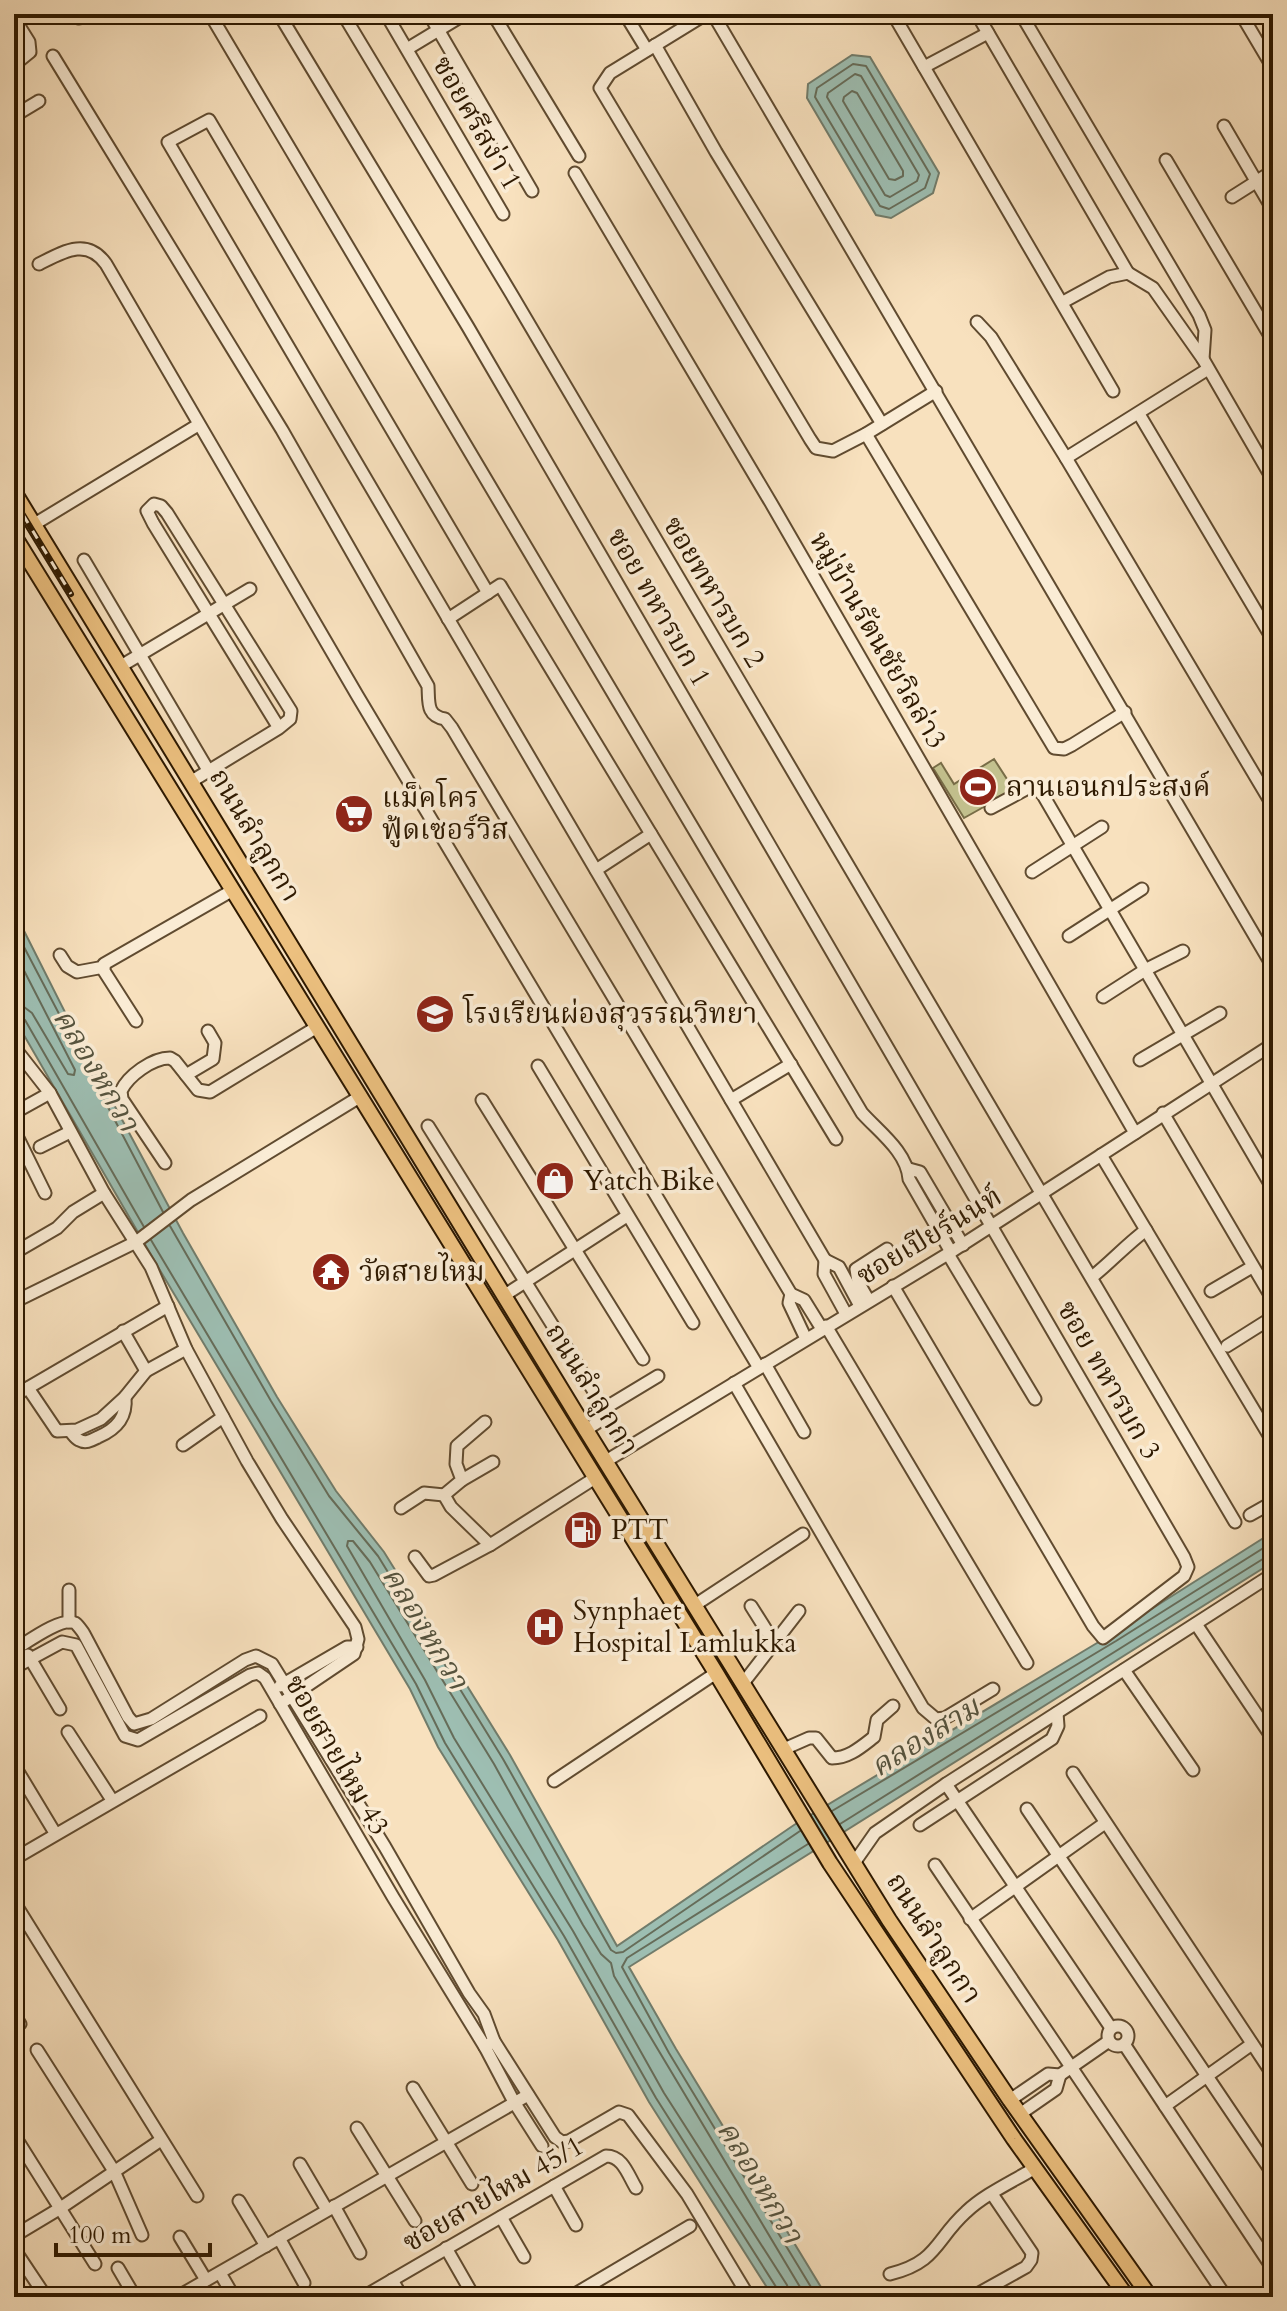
<svg xmlns="http://www.w3.org/2000/svg" width="1287" height="2311" font-family="Cardo,'Noto Serif Thai',serif">
<style>
.green{fill:#c3c18e;stroke:#786d47;stroke-width:2}
.water{fill:#9dbeb2;stroke:#717c6b;stroke-width:2}
.lines{fill:none;stroke-linecap:round;stroke-linejoin:round}
.shore{stroke:#666c59;stroke-width:2}
.minor-casing{stroke:#604b30;stroke-width:15}
.major-casing{stroke:#2e1900;stroke-width:18}
.minor{stroke:#faecd5;stroke-width:11}
.major{stroke:#ecc07f;stroke-width:14}
.rail-casing{stroke:#2e1900;stroke-width:6}
.rail{stroke:#faecd5;stroke-width:3;stroke-dasharray:9;stroke-linecap:butt}
.labels{text-anchor:middle;dominant-baseline:central;stroke-width:7;stroke-linejoin:round;paint-order:stroke}
.street-label{font-size:28px;fill:#2e1900;stroke:#faecd5}
.poi-label{font-size:28px;fill:#2e1900;stroke:#faecd5;text-anchor:start}
.water-label{font-size:30px;font-style:italic;fill:#55533e;stroke:#faecd5}
</style>
<rect width="100%" height="100%" fill="#f8e1be"/>
<filter id="stains"><feTurbulence type="fractalNoise" baseFrequency=".0025" numOctaves="4"/><feColorMatrix values="0 0 0 0 .2 0 0 0 0 .09 0 0 0 0 .02 0 0 0 .5 -.17"/></filter>
<radialGradient id="worn" r=".72"><stop offset=".6" stop-color="#630" stop-opacity="0"/><stop offset="1" stop-color="#630" stop-opacity=".3"/></radialGradient>
<polygon class="green" points="994,759 1014,790 964,818 933,768 941,763 954,784"/>
<g class="water">
<polygon points="852,55 870,57 939,173 933,193 891,218 876,215 807,98 808,84"/>
<polygon points="14,911 77,1036 183,1233 277,1397 336,1491 384,1552 510,1755 617,1946 794,1825 1112,1634 1273,1532 1273,1562 629,1967 676,2049 827,2297 773,2297 649,2102 558,1940 438,1747 410,1689 161,1272 14,1018"/>
</g>
<g class="lines">
<g class="shore">
<polygon points="853,64 866,66 930,174 925,188 889,209 880,206 815,97 817,88"/>
<polygon points="855,74 861,76 919,175 917,181 890,197 885,195 827,97 828,93"/>
<polygon points="852,91 857,93 903,171 903,176 895,180 889,179 843,101 844,97"/>
<polyline points="14,928 163,1212"/>
<polyline points="14,951 75,1070 74,1075 68,1074 32,1013 24,1007 14,1006"/>
<polyline points="14,1016 25,1020 144,1227"/>
<polyline points="170,1226 271,1401 329,1496 378,1556 503,1759 611,1950 616,1953 623,1952 800,1831"/>
<polyline points="151,1240 416,1684 445,1743 564,1936 656,2098 778,2290 779,2297"/>
<polyline points="832,1811 1116,1641 1273,1542"/>
<polyline points="840,1824 1266,1557 1273,1556"/>
<polyline points="808,1844 627,1958 622,1967 669,2053 817,2297"/>
<polyline points="790,2297 787,2285 664,2093 573,1931 454,1738 425,1680 347,1546 348,1541 353,1541 370,1562 494,1764 583,1925 601,1954 611,1963 614,1976 806,2297"/>
</g>
<defs>
<g id="minor">
<polyline points="73,14 78,18 103,14"/>
<path d="M210,14L862,1113C879,1132 907,1152 909,1179L951,1252"/>
<polyline points="279,14 468,327 1184,1557 1188,1567 1184,1576 1103,1638 1093,1626 893,1286"/>
<polyline points="343,14 512,295 1235,1522"/>
<polyline points="386,14 503,214"/>
<polyline points="429,14 532,191"/>
<polyline points="493,14 579,156"/>
<polyline points="625,14 647,50"/>
<polyline points="706,14 610,73 600,88 810,439 816,448 833,451 866,434 936,391"/>
<polyline points="713,14 1273,967"/>
<polyline points="893,14 1113,391"/>
<polyline points="977,14 1128,273"/>
<polyline points="1021,14 1199,315 1205,330 1203,359"/>
<polyline points="1241,14 1273,68"/>
<polyline points="14,18 29,42 30,52 14,65"/>
<polyline points="655,45 716,152 882,424"/>
<polyline points="407,49 465,14"/>
<path d="M53,56L282,430L428,686C429,702 426,716 445,719L452,728L791,1294L804,1300L822,1329"/>
<polyline points="924,67 988,33"/>
<polyline points="14,116 39,101"/>
<polyline points="1224,126 1273,210"/>
<polyline points="1166,160 1273,341"/>
<polyline points="575,173 771,503 1135,1133"/>
<polyline points="1232,197 1273,171"/>
<polyline points="1270,260 1273,258"/>
<path d="M39,264C63,252 87,237 106,264L357,695L759,1368"/>
<polyline points="1063,302 1109,277 1128,273 1153,288 1203,359 1273,480"/>
<polyline points="977,322 991,337 1066,458 1273,806"/>
<polyline points="1139,414 1273,640"/>
<polyline points="866,434 1054,748 1064,749 1072,745 1125,712"/>
<polyline points="1066,458 1208,369"/>
<polyline points="33,525 198,425"/>
<polyline points="84,560 208,770"/>
<polyline points="14,562 26,555"/>
<polyline points="488,593 209,120 168,142 825,1260"/>
<polyline points="448,619 500,585 836,1139"/>
<polyline points="121,666 250,589"/>
<polyline points="192,781 279,728 290,719 291,711 167,513 161,506 154,504 147,511 153,523 279,728"/>
<polyline points="991,808 1030,787 1036,788 1043,795 1273,1189"/>
<polyline points="596,870 651,834"/>
<polyline points="1032,872 1102,827"/>
<polyline points="1069,936 1142,889"/>
<polyline points="60,955 67,966 77,972 104,967"/>
<polyline points="1103,997 1145,970 1183,951"/>
<polyline points="136,1021 104,971 104,964 233,890"/>
<polyline points="14,1047 50,1093 104,1193 151,1267 186,1349 247,1461 282,1519 355,1627 358,1639 354,1654 280,1704"/>
<polyline points="1140,1060 1220,1013"/>
<polyline points="538,1066 693,1323"/>
<polyline points="186,1075 213,1059 215,1043 208,1031"/>
<polyline points="482,1100 643,1359"/>
<polyline points="731,1100 791,1064"/>
<polyline points="14,1113 50,1093"/>
<polyline points="1163,1113 1273,1300"/>
<polyline points="428,1126 593,1390"/>
<polyline points="14,1130 45,1193"/>
<polyline points="40,1147 70,1132"/>
<polyline points="1101,1155 1273,1442"/>
<path d="M165,1163L122,1099L121,1091C128,1076 152,1058 170,1058L175,1061L198,1090L210,1092L317,1027"/>
<polyline points="909,1169 920,1172 963,1245"/>
<polyline points="14,1253 57,1228 73,1212 104,1193"/>
<polyline points="948,1254 1035,1399"/>
<path d="M1092,1277C1111,1262 1126,1245 1146,1230"/>
<polyline points="1211,1291 1252,1267"/>
<polyline points="791,1294 789,1303 806,1339"/>
<polyline points="505,1295 627,1216"/>
<polyline points="869,1301 858,1282 856,1269 887,1249"/>
<polyline points="14,1302 136,1242 191,1200 361,1096"/>
<polyline points="846,1314 824,1274 825,1260 839,1267 860,1306"/>
<polyline points="826,1326 1027,1663"/>
<polyline points="123,1331 146,1371"/>
<polyline points="1227,1346 1273,1317"/>
<polyline points="765,1364 804,1432"/>
<polyline points="734,1383 923,1708 936,1719 945,1718 993,1689"/>
<polyline points="28,1388 57,1431 77,1430 101,1419 125,1397 146,1371 186,1349"/>
<polyline points="14,1396 168,1306"/>
<polyline points="485,1422 457,1446 456,1464 462,1480 444,1495 451,1507 490,1545"/>
<polyline points="586,1430 606,1417"/>
<path d="M70,1431C73,1434 75,1438 79,1440C86,1444 92,1440 98,1437C117,1429 127,1417 125,1397"/>
<polyline points="617,1433 606,1417 605,1408 658,1376"/>
<polyline points="183,1445 223,1417"/>
<polyline points="606,1461 951,1252 1273,1044"/>
<polyline points="462,1480 493,1462"/>
<polyline points="401,1508 424,1493 444,1495"/>
<polyline points="1250,1515 1273,1502"/>
<polyline points="415,1557 429,1576 434,1575 490,1545 595,1478"/>
<polyline points="695,1605 803,1534"/>
<polyline points="751,1606 775,1644"/>
<polyline points="69,1622 69,1590"/>
<polyline points="1196,1624 1273,1739"/>
<path d="M14,1650C26,1643 62,1616 75,1623C77,1624 83,1632 84,1634L128,1717L134,1724L151,1719L245,1660L256,1656L272,1664L385,1847L469,1993L484,2014L494,2041L555,2137L562,2142L569,2141L619,2112L628,2115L687,2194L749,2297"/>
<polyline points="28,1655 60,1709"/>
<polyline points="14,1668 62,1642 76,1645 125,1736 138,1740 250,1675 258,1673 265,1678 393,1897 485,2047 494,2041"/>
<polyline points="1124,1670 1193,1770"/>
<polyline points="744,1682 799,1611"/>
<polyline points="280,1686 347,1647 357,1647"/>
<polyline points="68,1732 112,1800"/>
<path d="M784,1749L809,1738H816L832,1758C849,1758 861,1747 874,1737L877,1720L893,1706"/>
<polyline points="14,1765 55,1833"/>
<polyline points="1073,1773 1273,2075"/>
<polyline points="554,1781 716,1673"/>
<polyline points="946,1784 1111,2028"/>
<polyline points="1027,1809 1273,2174"/>
<polyline points="920,1825 1052,1739 1058,1726 1057,1713"/>
<polyline points="14,1859 260,1716"/>
<polyline points="854,1863 875,1833 946,1784 1273,1574"/>
<polyline points="935,1865 1226,2297"/>
<polyline points="14,1902 197,2196"/>
<polyline points="970,1919 1105,1823"/>
<polyline points="14,2014 20,2024"/>
<circle cx="1118" cy="2036" r="10"/>
<polyline points="1124,2044 1273,2269"/>
<polyline points="485,2047 514,2102 542,2146"/>
<polyline points="37,2050 114,2171 142,2235"/>
<polyline points="413,2088 472,2184"/>
<polyline points="1010,2100 1048,2074 1060,2075 1109,2041"/>
<polyline points="1165,2106 1252,2044"/>
<polyline points="1020,2114 1056,2089 1060,2075"/>
<polyline points="357,2128 415,2221"/>
<polyline points="14,2135 95,2264"/>
<polyline points="300,2164 327,2210"/>
<polyline points="554,2186 576,2225"/>
<polyline points="239,2201 266,2246"/>
<polyline points="334,2206 360,2253"/>
<polyline points="501,2217 524,2257"/>
<polyline points="14,2236 59,2209 161,2140"/>
<polyline points="180,2237 206,2280"/>
<polyline points="279,2238 304,2283"/>
<polyline points="446,2248 470,2290"/>
<polyline points="14,2249 44,2294"/>
<polyline points="118,2268 135,2297"/>
<polyline points="220,2273 234,2297"/>
<path d="M890,2274C938,2262 935,2240 966,2212C985,2194 1012,2182 1035,2168"/>
<polyline points="392,2280 402,2297"/>
<polyline points="177,2297 528,2095"/>
<path d="M363,2297L606,2156C623,2156 628,2175 636,2188"/>
<polyline points="570,2297 690,2226"/>
<polyline points="972,2297 1026,2267 1031,2260 1032,2253 992,2194"/>
</g>
<g id="major">
<polyline points="14,492 586,1430 889,1920 1010,2100 1150,2297"/>
<polyline points="14,536 716,1673 830,1863 1014,2139 1127,2297"/>
</g>
</defs>
<use href="#minor" class="minor-casing"/>
<use href="#major" class="major-casing"/>
<use href="#minor" class="minor"/>
<use href="#major" class="major"/>
<defs>
<polyline id="rail" points="14,500 71,594"/>
</defs>
<use href="#rail" class="rail-casing"/>
<use href="#rail" class="rail"/>
</g>
<defs>
<symbol id="stadium-disc" viewBox="-11 -11 22 22"><circle r="9.5" fill="#8f2418" stroke="#faecd5"/><path d="M0-5a6.5 5 0 1 0 0 10a6.5 5 0 1 0 0-10ZM-3.5-1.8h7v3.6h-7Z" fill="#fff"/></symbol>
<symbol id="supermarket-disc" viewBox="-11 -11 22 22"><circle r="9.5" fill="#8f2418" stroke="#faecd5"/><path d="M-6-5.5h2.5l.6 2H6L4.5 2H-2.5L-4.4-4H-6ZM-1.5 3.2a1.3 1.3 0 1 0 .1 0ZM3 3.2a1.3 1.3 0 1 0 .1 0Z" fill="#fff"/></symbol>
<symbol id="school-disc" viewBox="-11 -11 22 22"><circle r="9.5" fill="#8f2418" stroke="#faecd5"/><path d="M0-5L7-2L0 1L-7-2ZM-4 1L0 2.5L4 1V4Q0 6-4 4Z" fill="#fff"/></symbol>
<symbol id="shop-disc" viewBox="-11 -11 22 22"><circle r="9.5" fill="#8f2418" stroke="#faecd5"/><path d="M-5-2.5h2.3a2.7 3.5 0 0 1 5.4 0H5L5.5 6h-11ZM-1.5-2.5h3a1.5 2.3 0 0 0-3 0Z" fill="#fff"/></symbol>
<symbol id="temple-disc" viewBox="-11 -11 22 22"><circle r="9.5" fill="#8f2418" stroke="#faecd5"/><path d="M0-6L5-2H3V0L6.5 2.5H4V6H1.5V3h-3V6H-4V2.5H-6.5L-3 0V-2H-5Z" fill="#fff"/></symbol>
<symbol id="fuel-disc" viewBox="-11 -11 22 22"><circle r="9.5" fill="#8f2418" stroke="#faecd5"/><path d="M-5.5-6h7V0h2V4h1.3V-2.5L3-4.5l.8-.8L6-3V5H2.5V1h-1V6h-7ZM-4.2-4.7v3.2H.2V-4.7Z" fill="#fff"/></symbol>
<symbol id="hospital-disc" viewBox="-11 -11 22 22"><circle r="9.5" fill="#8f2418" stroke="#faecd5"/><path d="M-5-5h3v3.5h4V-5h3V5h-3V1.5h-4V5h-3Z" fill="#fff"/></symbol>
</defs>
<g fill-rule="evenodd">
<use href="#stadium-disc" x="956" y="765" width="44" height="44"/>
<use href="#supermarket-disc" x="332" y="792" width="44" height="44"/>
<use href="#school-disc" x="413" y="992" width="44" height="44"/>
<use href="#shop-disc" x="533" y="1159" width="44" height="44"/>
<use href="#temple-disc" x="309" y="1250" width="44" height="44"/>
<use href="#fuel-disc" x="561" y="1508" width="44" height="44"/>
<use href="#hospital-disc" x="523" y="1605" width="44" height="44"/>
</g>
<g class="labels">
<g class="street-label">
<text transform="translate(477 123) rotate(60)">ซอยศรีสง่า 1</text>
<text transform="translate(714 592) rotate(59)">ซอยทหารบก 2</text>
<text transform="translate(659 607) rotate(60)">ซอย ทหารบก 1</text>
<text transform="translate(878 640) rotate(60)">หมู่บ้านรัตนชัยวิลล่า3</text>
<text transform="translate(255 835) rotate(59)">ถนนลำลูกกา</text>
<text transform="translate(929 1236) rotate(-31)">ซอยเปียร์นนท์</text>
<text transform="translate(1109 1380) rotate(60)">ซอย ทหารบก 3</text>
<text transform="translate(592 1389) rotate(58)">ถนนลำลูกกา</text>
<text transform="translate(337 1755) rotate(60)">ซอยสายไหม 43</text>
<text transform="translate(934 1938) rotate(57)">ถนนลำลูกกา</text>
<text transform="translate(493 2194) rotate(-30)">ซอยสายไหม 45/1</text>
</g>
<g class="poi-label">
<text x="1006" y="787">ลานเอนกประสงค์</text>
<text x="382" y="798">แม็คโคร<tspan x="382" dy="32">ฟู้ดเซอร์วิส</tspan></text>
<text x="463" y="1014">โรงเรียนผ่องสุวรรณวิทยา</text>
<text x="583" y="1181">Yatch Bike</text>
<text x="359" y="1272">วัดสายไหม</text>
<text x="611" y="1530">PTT</text>
<text x="573" y="1611">Synphaet<tspan x="573" dy="32">Hospital Lamlukka</tspan></text>
</g>
<g class="water-label">
<text transform="translate(96 1070) rotate(59)">คลองหกวา</text>
<text transform="translate(425 1628) rotate(59)">คลองหกวา</text>
<text transform="translate(925 1737) rotate(-32)">คลองสาม</text>
<text transform="translate(760 2182) rotate(59)">คลองหกวา</text>
</g>
</g>
<rect width="1287" height="2311" fill="none" stroke="#f8e1be" stroke-width="48"/>
<rect x="16" y="16" width="1255" height="2279" fill="none" stroke="#2e1900" stroke-width="4"/>
<rect x="24" y="24" width="1239" height="2263" fill="none" stroke="#2e1900" stroke-width="2"/>
<path d="M56 2243v12h154v-12" fill="none" stroke="#2e1900" stroke-width="4"/>
<text x="68" y="2243" font-size="24" fill="#2e1900" stroke="#faecd5" stroke-width="6" paint-order="stroke">100 m</text>
<rect width="100%" height="100%" filter="url(#stains)"/>
<rect width="100%" height="100%" fill="url(#worn)"/>
</svg>
